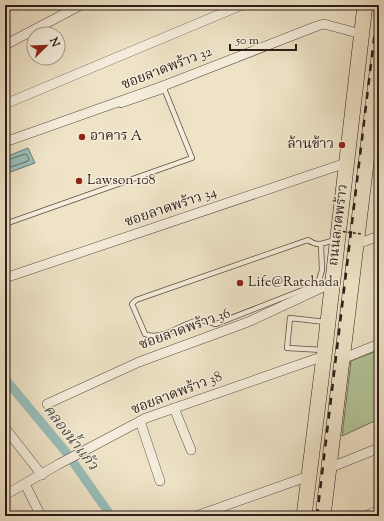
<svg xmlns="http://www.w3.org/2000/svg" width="384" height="521" font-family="'Sorts Mill Goudy','Noto Serif Thai',serif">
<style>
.green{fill:#b4c599;stroke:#707158}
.water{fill:#99beb9;stroke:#6d7e79}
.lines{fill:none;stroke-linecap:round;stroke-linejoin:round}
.shore{stroke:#626e68;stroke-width:1}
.canal{stroke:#99beb9;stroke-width:9}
.lane-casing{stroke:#5c4e44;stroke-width:6}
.street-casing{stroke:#5c4e44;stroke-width:10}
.primary-casing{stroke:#2c1d18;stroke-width:16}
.lane{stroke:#f4eddb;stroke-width:4.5}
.street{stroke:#f4eddb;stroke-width:9}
.primary{stroke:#eee3c7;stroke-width:15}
.rail{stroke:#2c1d18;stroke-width:2.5;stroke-dasharray:7 7;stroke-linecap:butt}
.path-bridge{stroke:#2c1d18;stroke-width:1.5;stroke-dasharray:3 2;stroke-linecap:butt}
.poi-dot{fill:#8f2418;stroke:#f4eddb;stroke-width:1.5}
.labels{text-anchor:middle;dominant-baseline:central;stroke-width:3;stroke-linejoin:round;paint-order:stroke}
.street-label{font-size:14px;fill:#2c1d18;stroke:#f4eddb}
.poi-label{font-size:14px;fill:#2c1d18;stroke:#f4eddb;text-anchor:start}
.water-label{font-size:15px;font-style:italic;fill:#4d4d48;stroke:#f4eddb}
</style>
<rect width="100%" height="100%" fill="#eee3c7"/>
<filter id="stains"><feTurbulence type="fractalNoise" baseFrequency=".005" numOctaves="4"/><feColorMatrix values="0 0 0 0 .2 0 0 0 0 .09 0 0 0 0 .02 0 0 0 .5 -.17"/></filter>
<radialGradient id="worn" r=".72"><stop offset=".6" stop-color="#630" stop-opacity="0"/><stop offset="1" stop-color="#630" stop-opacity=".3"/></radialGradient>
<polygon class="green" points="379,350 379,419 342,436 351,361"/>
<polygon class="water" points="28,148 35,163 5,174 5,157"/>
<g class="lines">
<polyline class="shore" points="5,161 25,154 27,155 29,159 28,161 5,169"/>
<polyline class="canal" points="5,379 66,452 111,516"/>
<defs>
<g id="lane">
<polyline points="121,105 165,90"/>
<polyline points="5,224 192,158 163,86"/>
<path d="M321,245L322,270L318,284L216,324C211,323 204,320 200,320C183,322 162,342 145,334L132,304L136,300L308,240C320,248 323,242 336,240"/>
<polyline points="323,350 287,348 290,318 326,322"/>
</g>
<g id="street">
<polyline points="5,45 81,5"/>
<polyline points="5,104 242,5"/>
<polyline points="370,138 379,134"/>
<polyline points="5,142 163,86 317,26 324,24 361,34"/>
<polyline points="357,244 379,236"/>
<polyline points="5,278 346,163"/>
<polyline points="342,359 379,344"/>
<polyline points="47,404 139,362 248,322 332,283"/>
<polyline points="174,408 191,450"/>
<polyline points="140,421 160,481"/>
<polyline points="5,428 42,475"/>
<polyline points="329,468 379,448"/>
<polyline points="25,484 41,516"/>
<polyline points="5,495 59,464 146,418 324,356"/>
<polyline points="196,516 309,476"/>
<polyline points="365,516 379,510"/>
</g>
<g id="primary">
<polyline points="304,516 324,356 365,5"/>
<polyline points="323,516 379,57"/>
</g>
</defs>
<use href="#lane" class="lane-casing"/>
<use href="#street" class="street-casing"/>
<use href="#primary" class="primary-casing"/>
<use href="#lane" class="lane"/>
<use href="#street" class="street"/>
<use href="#primary" class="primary"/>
<polyline class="rail" points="317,516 378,5"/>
<polyline class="path-bridge" points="338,231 363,234"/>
</g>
<g class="poi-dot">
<circle cx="82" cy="137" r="4"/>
<circle cx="342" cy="145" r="4"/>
<circle cx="79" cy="181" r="4"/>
<circle cx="240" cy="283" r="4"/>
</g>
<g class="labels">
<g class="street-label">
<text transform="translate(167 69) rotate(-21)">ซอยลาดพร้าว 32</text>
<text transform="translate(171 208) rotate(-19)">ซอยลาดพร้าว 34</text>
<text transform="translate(339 225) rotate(-83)">ถนนลาดพร้าว</text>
<text transform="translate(185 330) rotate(-20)">ซอยลาดพร้าว 36</text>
<text transform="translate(177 394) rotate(-21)">ซอยลาดพร้าว 38</text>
</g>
<g class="poi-label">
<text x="90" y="137">อาคาร A</text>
<text x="334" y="145" text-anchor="end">ล้านข้าว</text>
<text x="87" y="181">Lawson 108</text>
<text x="248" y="283">Life@Ratchada</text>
</g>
<g class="water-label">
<text transform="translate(70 438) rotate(52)">คลองน้ำแก้ว</text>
</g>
</g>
<rect width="384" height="521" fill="none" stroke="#eee3c7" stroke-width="20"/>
<rect x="6" y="6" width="372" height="509" fill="none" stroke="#2c1d18" stroke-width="2"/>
<rect x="10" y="10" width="364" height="501" fill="none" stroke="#2c1d18"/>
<g transform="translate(46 46) rotate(67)"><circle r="19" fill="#f4eddb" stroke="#a49a8d"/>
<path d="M0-3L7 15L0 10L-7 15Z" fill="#8f2418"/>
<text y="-6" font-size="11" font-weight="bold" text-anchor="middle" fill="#2c1d18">N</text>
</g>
<path d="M230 44v6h66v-6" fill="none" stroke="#2c1d18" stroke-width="2"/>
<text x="236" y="44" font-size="12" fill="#2c1d18" stroke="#f4eddb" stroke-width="3" paint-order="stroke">50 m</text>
<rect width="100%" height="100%" filter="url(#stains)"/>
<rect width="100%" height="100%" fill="url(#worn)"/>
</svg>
